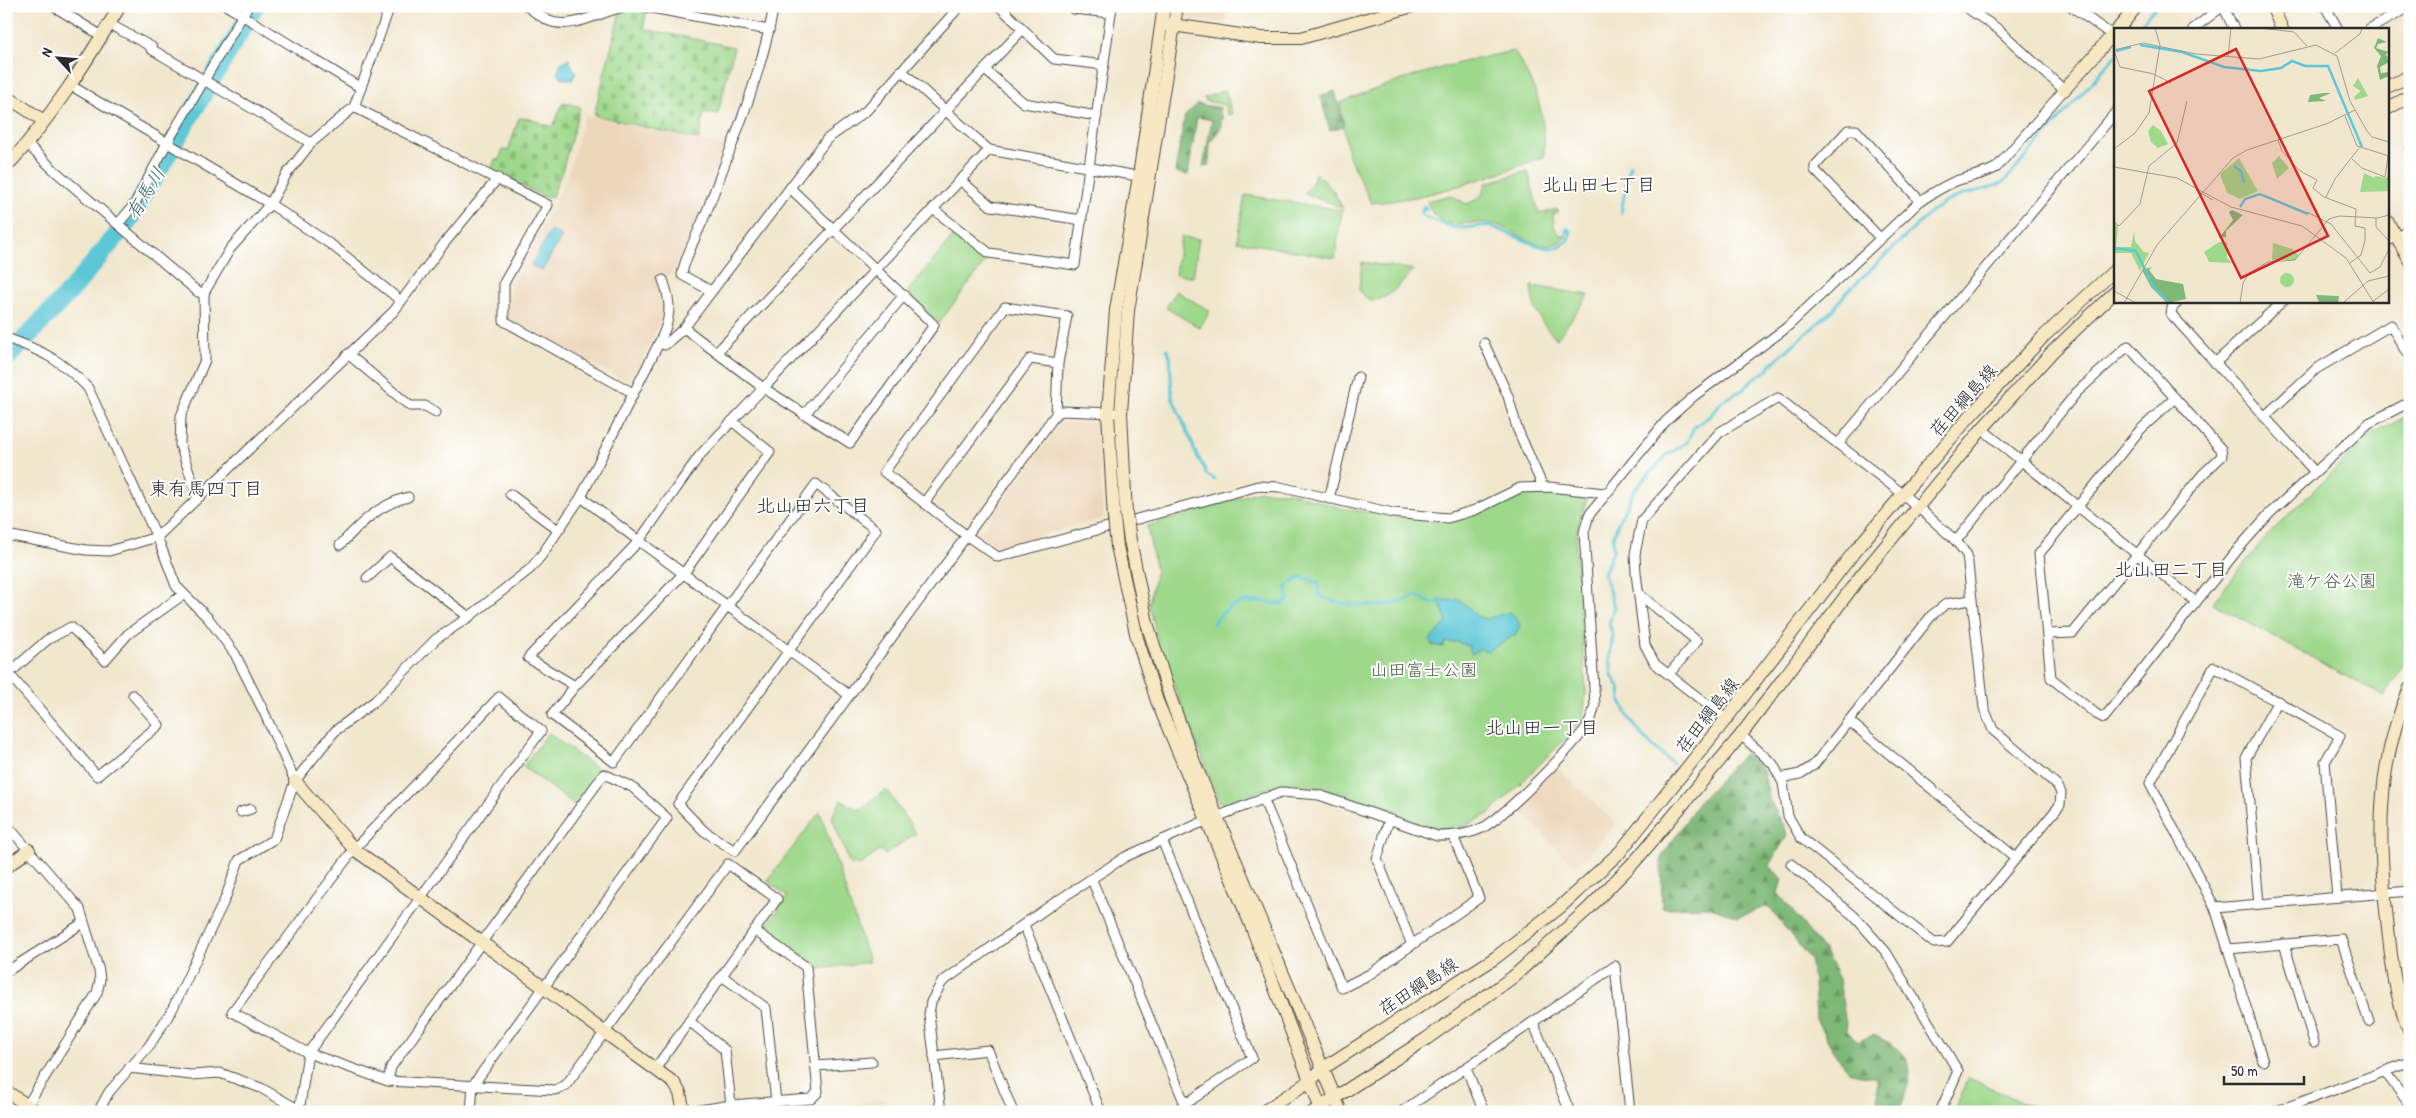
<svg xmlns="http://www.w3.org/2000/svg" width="2416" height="1118" font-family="'Patrick Hand','Klee One',sans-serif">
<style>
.built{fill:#edd7bb}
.green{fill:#9ed88b;stroke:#64825b}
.forest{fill:url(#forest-firs);stroke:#547251}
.cemetery{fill:url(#cemetery-stones);stroke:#64825b}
.water{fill:#5cc7d7;stroke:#447981}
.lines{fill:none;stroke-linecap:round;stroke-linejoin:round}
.stream{stroke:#5cc7d7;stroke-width:3}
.river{stroke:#5cc7d7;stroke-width:19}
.street-casing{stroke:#494743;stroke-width:11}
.secondary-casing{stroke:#494743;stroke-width:14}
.street{stroke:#fff;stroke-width:9}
.secondary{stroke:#f7e8c3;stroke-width:12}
.secondary-bridge-casing{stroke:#494743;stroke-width:14;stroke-linecap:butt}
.secondary-bridge{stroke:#f7e8c3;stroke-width:12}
.labels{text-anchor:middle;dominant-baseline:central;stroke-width:4;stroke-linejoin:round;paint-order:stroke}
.street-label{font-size:18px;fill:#2b2b2b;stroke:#fff}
.park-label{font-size:18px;fill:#4e5f48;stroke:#fff}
.neighbourhood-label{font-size:19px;fill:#2b2b2b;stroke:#fff}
.water-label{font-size:19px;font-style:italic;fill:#3c6267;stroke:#fff}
.inset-river{fill:none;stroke:#5cc7d7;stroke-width:2.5}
.inset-road{fill:none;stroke:#a29c8d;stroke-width:1}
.view{fill:#d62828;fill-opacity:0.15;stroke:#d62828;stroke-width:2.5}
.inset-edge{fill:none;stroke:#2b2b2b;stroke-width:2.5}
</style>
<defs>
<pattern id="forest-firs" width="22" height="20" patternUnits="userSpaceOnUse" patternTransform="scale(1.25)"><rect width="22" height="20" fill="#7eb877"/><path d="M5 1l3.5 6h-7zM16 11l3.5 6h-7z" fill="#679662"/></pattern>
<pattern id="cemetery-stones" width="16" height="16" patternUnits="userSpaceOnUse" patternTransform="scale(1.25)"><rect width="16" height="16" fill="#9ed88b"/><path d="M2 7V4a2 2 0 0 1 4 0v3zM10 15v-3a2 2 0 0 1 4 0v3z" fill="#88ba78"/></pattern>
</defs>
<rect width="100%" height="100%" fill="#fff"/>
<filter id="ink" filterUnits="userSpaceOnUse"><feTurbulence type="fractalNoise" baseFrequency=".02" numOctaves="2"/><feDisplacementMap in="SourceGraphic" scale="10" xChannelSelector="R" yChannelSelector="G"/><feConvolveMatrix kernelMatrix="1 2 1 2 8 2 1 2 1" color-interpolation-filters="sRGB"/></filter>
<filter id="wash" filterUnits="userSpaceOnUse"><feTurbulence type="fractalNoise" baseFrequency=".0096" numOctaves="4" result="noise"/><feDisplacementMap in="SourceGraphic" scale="20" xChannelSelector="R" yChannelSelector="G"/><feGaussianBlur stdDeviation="1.12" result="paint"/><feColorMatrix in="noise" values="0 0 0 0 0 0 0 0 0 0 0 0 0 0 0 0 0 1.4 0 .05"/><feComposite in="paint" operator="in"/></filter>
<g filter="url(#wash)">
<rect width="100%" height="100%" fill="#f1e7ce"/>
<g class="built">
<polygon points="1184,6 1229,6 1226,24 1182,17"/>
<polygon points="585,115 725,147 696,225 681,257 671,275 663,280 657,289 663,312 644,358 628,381 623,380 507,317 510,286 555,204 567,178"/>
<polygon points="1061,422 1097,422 1103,518 999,547 980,534"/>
<polygon points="1556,767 1617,824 1575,867 1516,806"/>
<polygon points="884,1099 885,1112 812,1112"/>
</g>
<g class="green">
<path d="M1514,51C1538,91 1545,111 1544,157C1488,177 1430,199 1371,203L1348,154L1340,103C1396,80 1454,62 1514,51Z"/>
<polygon points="1225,90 1232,114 1228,115 1224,105 1206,101 1204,98"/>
<path d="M1528,171L1539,214L1557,209L1558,212L1553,214L1554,226L1560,235L1567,236C1542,262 1515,226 1489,223C1463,220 1438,235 1427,201L1451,195L1466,204C1478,200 1484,196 1486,183Z"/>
<polygon points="1315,173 1332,189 1343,208 1304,193 1311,186"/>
<polygon points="1245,195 1342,210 1335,258 1237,241"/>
<polygon points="957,232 988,258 939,323 907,292"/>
<polygon points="1181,237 1199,239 1193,277 1175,274"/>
<path d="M1362,262L1413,270C1402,284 1373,317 1359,289Z"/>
<path d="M1532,286L1589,295L1557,339C1542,326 1530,305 1532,286Z"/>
<polygon points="1176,291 1210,311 1200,328 1166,308"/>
<polygon points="2410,414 2410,655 2384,697 2212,603 2267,536 2368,437"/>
<polygon points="1260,491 1289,492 1340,508 1407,518 1454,520 1485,510 1519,495 1545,492 1588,496 1577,529 1576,547 1586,692 1583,718 1569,735 1492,812 1463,827 1443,829 1419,824 1331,791 1292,782 1271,787 1224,804 1219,801 1160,649 1149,604 1156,570 1147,526"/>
<polygon points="548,733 600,771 575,805 523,767"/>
<polygon points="886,790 916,833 885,855 881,850 860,865 850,865 832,817 841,800 858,810"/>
<polygon points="820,812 869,962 812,970 810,961 765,929 787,896 767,881"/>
<polygon points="1969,1078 2045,1112 1954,1112"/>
</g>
<g class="forest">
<polygon points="1335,91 1344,126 1330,130 1320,96"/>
<polygon points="1197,104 1221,108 1218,110 1223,118 1220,120 1222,126 1210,143 1209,166 1203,167 1212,120 1197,117 1188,175 1175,172 1185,116"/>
<path d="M1745,753L1763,770L1770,801L1785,827L1787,836L1769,865L1782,879L1778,893L1825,952L1839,979L1847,1031L1857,1042L1873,1035C1918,1054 1915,1069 1899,1112H1878L1877,1078L1851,1073L1835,1054L1816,1019L1814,983L1810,959L1768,906L1738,917L1711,907L1662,908L1661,858L1698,803Z"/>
</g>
<g class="cemetery">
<polygon points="635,9 646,11 644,29 734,47 718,114 704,112 699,140 594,115 620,12"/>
<polygon points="563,102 580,107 563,168 552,196 547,198 491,171 495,159 499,160 503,149 508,151 519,118 530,119 553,127"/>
</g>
<g class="water">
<polygon points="568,58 576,73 572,80 562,78 558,73 560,64"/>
<polygon points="551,230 562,236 542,271 531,265"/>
<polygon points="1439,600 1461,600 1478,617 1486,619 1510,612 1517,618 1520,626 1515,635 1488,651 1480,649 1472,654 1469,651 1469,646 1457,642 1445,642 1444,647 1432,645 1430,640 1447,622"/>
</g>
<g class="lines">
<g class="stream">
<polyline points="2137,29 2156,6"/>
<path d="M1424,210L1427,209L1424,206L1421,212L1422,215C1434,221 1452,229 1466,228C1474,227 1481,225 1489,226C1510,229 1558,269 1571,233L1567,228L1565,232L1566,233L1568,231"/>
<polyline points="1621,212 1630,165"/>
<path d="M1167,349L1170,356L1172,397L1193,445C1194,456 1204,462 1206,474L1215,480"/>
<path d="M1213,624C1233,596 1252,601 1283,604L1289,599L1286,586L1301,577L1319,583L1318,595C1341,608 1393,610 1416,595L1430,603H1440"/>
<path d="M1673,764L1645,739L1629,718L1621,701L1620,688L1612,676L1610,655L1613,636L1609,624L1614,607L1604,574L1613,551V538L1617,525L1635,489L1667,455L1687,442L1694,427L1710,416L1722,401L1744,389L1754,378L1768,370L1770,365L1833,310L1845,294L1931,212C1941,205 1951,198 1963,195C1978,190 1992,189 2005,181L2115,56"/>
</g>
<polyline class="river" points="6,359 73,288 127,223 255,6"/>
</g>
</g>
<g filter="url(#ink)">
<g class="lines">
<defs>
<g id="street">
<polyline points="53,6 102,36"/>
<polyline points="227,6 361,88"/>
<path d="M527,6C533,11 540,16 547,20C572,32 604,9 628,6"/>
<polyline points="641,6 769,30"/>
<polyline points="999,6 1054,59 1104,65"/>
<polyline points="1071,6 1073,9 1111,13"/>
<polyline points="2071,6 2112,35"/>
<polyline points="2223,6 2234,29"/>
<polyline points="2325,6 2338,29"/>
<polyline points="109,24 152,47"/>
<polyline points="2193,29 2223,6"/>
<polyline points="2369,29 2410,7"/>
<polyline points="151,49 311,143"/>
<polyline points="901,70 989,150"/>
<polyline points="985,70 1024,103 1097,116"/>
<polyline points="70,85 270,204 333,246 401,301"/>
<polyline points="354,107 548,205 504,283 504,321 633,393"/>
<polyline points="26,143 55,171 198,292 204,293"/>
<polyline points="2410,149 2410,150"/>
<polyline points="960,180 991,206 1082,220"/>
<polyline points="933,209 989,253 1075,265 1112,6"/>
<polyline points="118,224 134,205 167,143 248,6"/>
<polyline points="1881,239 1815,170 1815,166 1848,130 1856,130 1920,201"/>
<polyline points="2387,241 2410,229"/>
<path d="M711,291L682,275C683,260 702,225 708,208C733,142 761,76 774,6"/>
<polyline points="2179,301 2172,308 2171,314 2315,472"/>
<polyline points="684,328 762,387 850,443 934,325 790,188"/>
<path d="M6,338C41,350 63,361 88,388L160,544L176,586L208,618L235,654L263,710L295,781"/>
<path d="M659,343C671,320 672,303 663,280"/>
<polyline points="1484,343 1508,396 1517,428 1543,487"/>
<polyline points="717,352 1022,30"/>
<polyline points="348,354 410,406 425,406 436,412"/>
<polyline points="2215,363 2283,301"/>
<polyline points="2175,398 2140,430 2039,554 2051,678 2096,714 2104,718 2239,548 2269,514 2369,423 2410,402"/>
<polyline points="1056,414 1058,363 1067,316 1005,307 884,472 967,536 998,557 1258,486 1280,487 1393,513 1448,518 1475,510 1520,488 1549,487 1605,493"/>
<polyline points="804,415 904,295"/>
<polyline points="2264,417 2316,369 2391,325 2410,359"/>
<polyline points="732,421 770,452 684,573 575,686 552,715 614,762 816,484 876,530 678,804 704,831 735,851 1056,414 1062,411 1113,413"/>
<polyline points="1982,429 2196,602"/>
<polyline points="1838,444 2115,113"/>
<polyline points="510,494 558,530"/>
<polyline points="198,498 180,445 181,416 205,360 204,293 230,249 270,204 286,175 311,143 354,107 390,6"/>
<polyline points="1329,499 1358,377"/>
<polyline points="924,503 1030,359 1058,363"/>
<polyline points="6,535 86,550 109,551 157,537 394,311 443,245 498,178"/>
<polyline points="1956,541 2077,392 2128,346 2221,449 2222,456 2202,475 2073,633 2048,634"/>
<path d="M340,545C361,523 378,505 408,497"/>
<polyline points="367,578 390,557 469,617"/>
<polyline points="1639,594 1697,641 1669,674"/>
<polyline points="9,674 97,776 159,725 133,695"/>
<polyline points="6,676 47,640 71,627 105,660 128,634 184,594"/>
<polyline points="575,686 528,658 639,541 581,497"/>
<polyline points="849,695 639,541 700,455 989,150 1143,177"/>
<polyline points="1726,719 1655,664 1645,645 1636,573 1635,554 1642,520 1720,432 1778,398 1903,494 1956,541 1967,555 1984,708 1993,730 2057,785 2061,793 2060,805 1947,942 1934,943 1801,838 1788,816 1783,783 1773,764 1741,735"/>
<polyline points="1849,721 2016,858"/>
<polyline points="1781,778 1800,774 1814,765 1932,615 1946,604 1971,600"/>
<polyline points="1263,798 1342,988 1370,974 1479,898 1453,836"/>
<polyline points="241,812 251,809"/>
<polyline points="1389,820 1377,859 1412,945"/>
<polyline points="6,824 80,909 99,971 100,980 97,993 23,1112"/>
<polyline points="1162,840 1252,1058 1174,1112"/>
<polyline points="1791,864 1854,916 1886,952 1958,1071 1940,1112"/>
<polyline points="1092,880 1185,1104"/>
<polyline points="2259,904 2246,758 2278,701"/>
<polyline points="2215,908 2410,891"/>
<polyline points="1024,925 1101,1112"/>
<polyline points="2284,944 2314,1042"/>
<polyline points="2228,949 2341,939 2369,1022"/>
<polyline points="6,972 83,923"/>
<polyline points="722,976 766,1008 776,1102"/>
<polyline points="689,1021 725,1050 731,1105"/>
<polyline points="1533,1022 1570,1112"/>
<polyline points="934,1056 988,1050 1013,1112"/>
<polyline points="2263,1061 2215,908 2150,783 2214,667 2340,736 2325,762 2337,897"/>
<polyline points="816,1066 872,1062"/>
<polyline points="129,1068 191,1075 220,1073 261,1088 301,1111"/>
<polyline points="1466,1068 1484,1112"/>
<polyline points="2385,1072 2410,1105"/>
<polyline points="388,1081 391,1067 604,774 632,787 667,818 473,1085 471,1112"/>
<polyline points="98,1112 109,1092 149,1046 172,1010 225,899 239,860 274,839 295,781 335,731 375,701 436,639 469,617 530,569 541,556 581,497 659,343 665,345 684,328 827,139 866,111 960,6"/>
<polyline points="299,1112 308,1053 541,731 499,697 354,849 232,1012 308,1053 388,1081 555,1090 566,1085 728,864 777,899 655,1069"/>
<polyline points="688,1112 731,1105 811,1099 818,1092 806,967 754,930"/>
<path d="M941,1112L929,1014L931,1002L942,982L1054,903L1125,857L1198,824L1281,792L1319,795L1437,836C1452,836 1468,835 1482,828C1502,819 1577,743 1589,723C1592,718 1593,711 1595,705L1584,532L1589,515L1666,421L1694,396L1786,328L1920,201C1932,194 1943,186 1956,181C1970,176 1984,175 1997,167L2064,90L1998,29L1964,6"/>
<polyline points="1401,1112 1615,966 1630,1112"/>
<polyline points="2274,1112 2410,1062"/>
</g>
<g id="secondary">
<polyline points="2272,6 2282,29"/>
<polyline points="1166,24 1261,38 1301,38 1413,6"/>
<polyline points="2118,29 2137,6"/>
<polyline points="2387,87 2410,76"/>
<polyline points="2064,90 2115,32"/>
<polyline points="6,96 44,121"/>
<polyline points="2387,109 2410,96"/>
<path d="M6,167C51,119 86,62 120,6"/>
<polyline points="2387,221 2410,261"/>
<polyline points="1126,513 1121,413 1128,311 1177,6"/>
<polyline points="1114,518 1108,413 1116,310 1139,176 1164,6"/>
<polyline points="1130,540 1147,623 1170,697 1194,762 1341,1112"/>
<polyline points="1117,546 1137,638 1157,701 1251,925 1322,1112"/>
<path d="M2410,688C2375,765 2378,845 2388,928C2392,966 2395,996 2410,1032"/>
<polyline points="295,781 354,849 674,1083 680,1093 684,1112"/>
<polyline points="6,867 29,850"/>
<polyline points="6,1091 37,1112"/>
<polyline points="1263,1112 1311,1080 1322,1069 1495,958 1559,908 1620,852 1726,719 1854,552 1903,494 1971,415 2043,337 2115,270"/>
<polyline points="1313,1112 1426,1039 1513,977 1589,908 1637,859 1741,735 1860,577 1982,429 2053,351 2115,292"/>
</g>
</defs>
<use href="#street" class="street-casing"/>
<use href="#secondary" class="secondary-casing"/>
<use href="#street" class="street"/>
<use href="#secondary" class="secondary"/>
<defs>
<g id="secondary-bridge">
<polyline points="1126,513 1130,540"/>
<polyline points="1114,518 1117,546"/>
</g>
</defs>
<use href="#secondary-bridge" class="secondary-bridge-casing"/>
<use href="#secondary-bridge" class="secondary-bridge"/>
</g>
</g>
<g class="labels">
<g class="street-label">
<text transform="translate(1963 400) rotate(-48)">荏田綱島線</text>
<text transform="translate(1707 715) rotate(-52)">荏田綱島線</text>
<text transform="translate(1418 986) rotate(-33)">荏田綱島線</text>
</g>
<g class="park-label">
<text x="2332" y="580">滝ケ谷公園</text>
<text x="1424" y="669">山田富士公園</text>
</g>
<g class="neighbourhood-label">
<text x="1599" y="184">北山田七丁目</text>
<text x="206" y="488">東有馬四丁目</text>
<text x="813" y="505">北山田六丁目</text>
<text x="2171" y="569">北山田二丁目</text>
<text x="1542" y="727">北山田一丁目</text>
</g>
<g class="water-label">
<text transform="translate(145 193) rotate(-59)">有馬川</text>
</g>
</g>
<g transform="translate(2114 28)">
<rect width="275" height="275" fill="#f1e7ce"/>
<path d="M244,50L254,68L241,72L240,69L247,63L239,58ZM39,97L47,103L54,116L44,120L37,114L34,103ZM165,128L175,140L163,151L158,135ZM125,130L144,163L126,171L113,165L106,146ZM250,145L260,150L261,148L272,150L275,145V163L246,164ZM0,194L4,198L2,219H17L20,203L21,213L30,224L35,225L26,243L17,225H0ZM105,214H113V230L118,235L95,234L90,224ZM159,215L178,221L185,227L181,232H158ZM166 252a7 7 0 1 1 14 0a7 7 0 1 1-14 0Z" fill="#9ed88b"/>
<path d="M264,10L273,14L264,16L262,20L275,24L272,26L275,34L266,39L267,45L275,44V48L266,52L263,38L267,28L260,20ZM210,65H217L205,70L212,73L194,74L196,67ZM118,182L129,187L112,203V209L105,210L119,192L115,184ZM38,239L35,242L42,251L69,256L72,271L53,275L37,259L28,242ZM202,267L225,268L224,275L205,274Z" fill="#7eb877"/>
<path class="inset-river" d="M26,17L68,24L110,39L147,43L167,40L178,33L191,38H214L248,119M2,23L17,19M120,138L127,143L130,155M126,179L131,171L146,166L194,186M0,220L22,223L39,258L55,275"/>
<path class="inset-road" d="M146,0L180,4L193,18M0,22L29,15L82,26L145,31L202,17L223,28L236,73L253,103L258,109L275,114M0,23L6,39L40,46L57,55M221,25L246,6L248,0M114,29L117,0M231,88L243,118L275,128M164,112L168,123L186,143L203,152L199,160L210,169L242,181L241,198L251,200V212L247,227L236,235M0,121L21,105L35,85L46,17L41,0M238,131L248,140L271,149L274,128M0,139L63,150L117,179L188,198L232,230L260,275M85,164L99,172M212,169L221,151L245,120M193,184L217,196L256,245L266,239L275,221M262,190V199L275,213M0,193L5,198L26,176L35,138L63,115L73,73M0,263L22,275M10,275L43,217L119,130L133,122L212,96L241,82M126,275L129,255L135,245L154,234L181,232L215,191L225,188L264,190L275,187M229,275L254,253L275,248M257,275L275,261"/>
<path class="view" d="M122,21L214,208L127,250L35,63Z"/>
<rect width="275" height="275" class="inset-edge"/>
</g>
<rect width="2416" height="1118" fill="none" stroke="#fff" stroke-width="25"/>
<g transform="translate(58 58) rotate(296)" stroke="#ffffff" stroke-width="4" paint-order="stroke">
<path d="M0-4L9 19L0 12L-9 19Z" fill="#2b2b2b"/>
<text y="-8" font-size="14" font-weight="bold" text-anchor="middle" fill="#2b2b2b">N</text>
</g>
<path d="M2224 1076v8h80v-8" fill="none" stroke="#2b2b2b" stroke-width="2.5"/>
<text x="2231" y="1076" font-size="15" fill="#2b2b2b" stroke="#ffffff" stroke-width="4" paint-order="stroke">50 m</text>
</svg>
